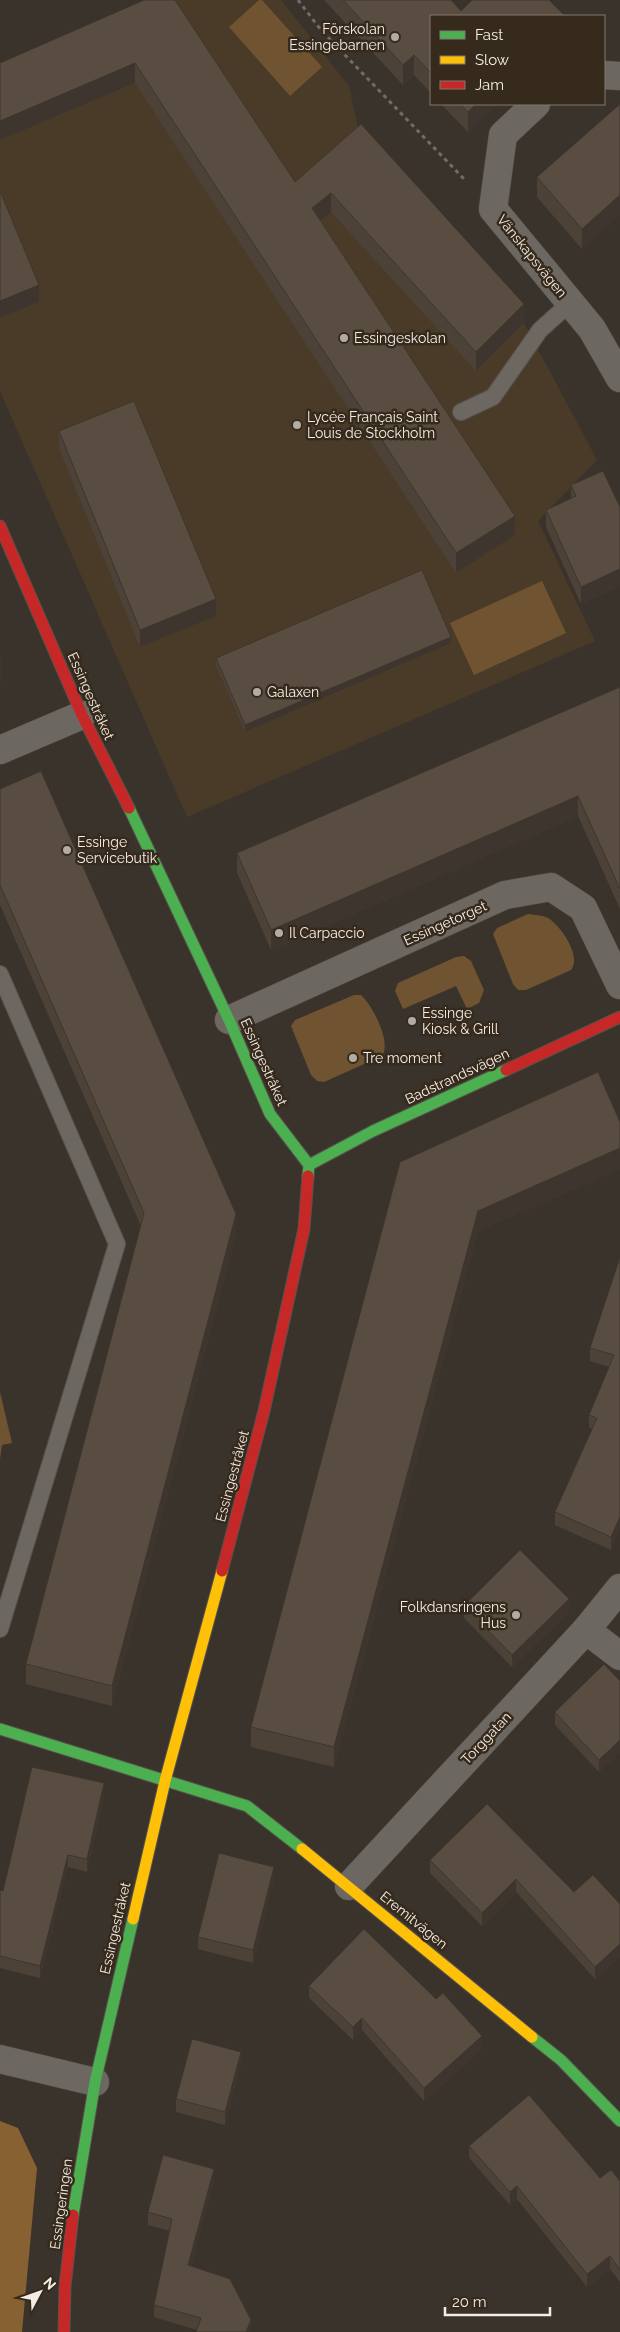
<svg xmlns="http://www.w3.org/2000/svg" width="620" height="2332" font-family="Raleway,sans-serif">
<style>
.built{fill:#4a3b29}
.green{fill:#705331}
.forest{fill:#876132}
.lines{fill:none;stroke-linecap:round;stroke-linejoin:round}
.lane-casing{stroke:#57524b;stroke-width:18}
.street-casing{stroke:#57524b;stroke-width:29}
.fast-casing{stroke:#57524b;stroke-width:13}
.slow-casing{stroke:#57524b;stroke-width:13}
.jam-casing{stroke:#57524b;stroke-width:13}
.path{stroke:#716c67;stroke-width:3;stroke-dasharray:4 4;stroke-linecap:butt}
.lane{stroke:#6c6761;stroke-width:16}
.street{stroke:#6c6761;stroke-width:28}
.fast{stroke:#4caf50;stroke-width:11}
.slow{stroke:#ffc107;stroke-width:11}
.jam{stroke:#c62828;stroke-width:11}
.wall{fill:#4d4238}
.shaded-wall{fill:#3e362e}
.building{fill:#594d41;stroke:#3e362e}
.poi-dot{fill:#b4aca4;stroke:#362a1c;stroke-width:2}
.labels{text-anchor:middle;dominant-baseline:central;stroke-width:5;stroke-linejoin:round;paint-order:stroke}
.poi-label{font-size:14px;fill:#f5ede5;stroke:#362a1c;text-anchor:start}
.street-label{font-size:14px;fill:#f5ede5;stroke:#362a1c}
</style>
<rect width="100%" height="100%" fill="#3a332c"/>
<polygon class="built" points="153,0 281,0 349,86 361,143 524,323 597,460 538,521 595,641 187,817 0,391 0,74"/>
<g class="green">
<polygon points="259,0 262,0 322,67 290,96 229,27"/>
<polygon points="542,581 566,633 474,675 450,623"/>
<path d="M528,914C534,915 542,915 548,918C561,926 582,956 571,970L526,990H518L513,984L493,934L497,928Z"/>
<polygon points="464,956 471,961 484,990 479,1003 467,1009 456,986 403,1009 395,991 398,983 456,957"/>
<path d="M354,995H361C372,1005 392,1042 382,1056L324,1082L317,1081L311,1075L291,1026L295,1020Z"/>
<polygon points="0,1392 12,1443 2,1445 0,1459"/>
</g>
<polygon class="forest" points="0,2121 18,2128 37,2168 22,2332 0,2332"/>
<g class="lines">
<defs>
<g id="lane">
<polyline points="461,412 493,397 540,330 570,303"/>
<polyline points="0,974 117,1244 0,1629"/>
</g>
<g id="street">
<polyline points="604,75 620,76"/>
<polyline points="536,104 503,135 493,209 592,329 620,378"/>
<polyline points="0,750 82,715"/>
<polyline points="229,1020 505,895 551,887 583,908 620,985"/>
<polyline points="586,1630 620,1656"/>
<polyline points="349,1886 586,1630 620,1588"/>
<polyline points="0,2059 95,2082"/>
</g>
<g id="fast">
<polyline points="129,808 229,1020 270,1114 309,1165 308,1176"/>
<polyline points="309,1165 373,1131 506,1070"/>
<polyline points="0,1729 247,1806 302,1849"/>
<polyline points="532,2037 561,2060 620,2121"/>
<polyline points="73,2215 95,2082 133,1919"/>
</g>
<g id="slow">
<polyline points="302,1849 532,2037"/>
<polyline points="133,1919 165,1781 222,1571"/>
</g>
<g id="jam">
<polyline points="0,526 82,715 129,808"/>
<polyline points="506,1070 620,1017"/>
<polyline points="222,1571 264,1411 304,1229 308,1176"/>
<polyline points="64,2332 65,2286 73,2215"/>
</g>
</defs>
<use href="#lane" class="lane-casing"/>
<use href="#street" class="street-casing"/>
<use href="#fast" class="fast-casing"/>
<use href="#slow" class="slow-casing"/>
<use href="#jam" class="jam-casing"/>
<polyline class="path" points="298,0 321,30 465,180"/>
<use href="#lane" class="lane"/>
<use href="#street" class="street"/>
<use href="#fast" class="fast"/>
<use href="#slow" class="slow"/>
<use href="#jam" class="jam"/>
</g>
<g class="wall">
<polygon points="144,0 295,182 361,124 524,323 476,371 331,212 321,220 515,535 456,573 135,83 0,140"/>
<polygon points="324,0 451,0 461,11 549,0 431,16 431,93 414,75 403,85"/>
<polygon points="441,104 497,104 468,132"/>
<polygon points="620,104 582,249 537,197 537,177"/>
<polygon points="59,431 216,616 140,647 59,448"/>
<polygon points="571,485 620,507 620,586 581,604 546,527 546,510 571,498"/>
<polygon points="451,643 245,732 216,665 216,658"/>
<polygon points="620,687 620,909 578,816 271,950 237,873 237,853"/>
<polygon points="0,789 236,1234 112,1706 26,1684 26,1664 141,1226 0,905"/>
<polygon points="620,1122 620,1169 478,1231 334,1767 251,1747 251,1727 400,1162"/>
<polygon points="620,1257 611,1550 555,1525 555,1512 592,1429 589,1427 589,1415 609,1367 590,1361 590,1348"/>
<polygon points="464,1606 569,1611 512,1667 464,1618"/>
<polygon points="620,1681 620,1752 599,1772 555,1725 555,1712"/>
<polygon points="104,1796 87,1872 68,1867 40,1978 0,1968 0,1890 3,1891"/>
<polygon points="430,1860 574,1892 620,1904 620,1956 595,1979 516,1892 482,1926 430,1873"/>
<polygon points="274,1879 253,1963 198,1949 198,1937"/>
<polygon points="309,1986 482,2049 424,2101 362,2030 353,2040 309,1998"/>
<polygon points="241,2064 225,2125 176,2112 176,2099"/>
<polygon points="469,2146 600,2178 620,2181 620,2282 610,2269 587,2287 517,2199 510,2205 469,2158"/>
<polygon points="214,2182 191,2266 251,2332 197,2330 154,2317 154,2305 170,2231 148,2225 148,2212"/>
</g>
<g class="shaded-wall">
<polygon points="414,55 414,75 403,85 403,65"/>
<polygon points="135,63 135,83 0,140 0,121"/>
<polygon points="476,104 497,104 468,132 468,112"/>
<polygon points="331,193 331,212 312,227 312,208"/>
<polygon points="620,195 620,215 582,249 582,229"/>
<polygon points="39,285 39,302 0,318 0,301"/>
<polygon points="524,304 524,323 476,371 476,352"/>
<polygon points="515,516 515,535 456,573 456,553"/>
<polygon points="620,569 620,586 581,604 581,587"/>
<polygon points="216,599 216,616 140,647 140,630"/>
<polygon points="451,637 451,643 245,732 245,725"/>
<polygon points="2,658 2,682 0,683 0,659"/>
<polygon points="578,796 578,816 271,950 271,930"/>
<polygon points="620,1148 620,1169 478,1231 334,1767 334,1747 478,1211"/>
<polygon points="236,1214 236,1234 112,1706 112,1686"/>
<polygon points="620,1517 620,1529 611,1550 611,1537"/>
<polygon points="569,1599 569,1611 512,1667 512,1655"/>
<polygon points="620,1740 620,1752 599,1772 599,1760"/>
<polygon points="104,1783 104,1796 87,1872 87,1859"/>
<polygon points="68,1855 68,1867 40,1978 40,1966"/>
<polygon points="274,1867 274,1879 253,1963 253,1950"/>
<polygon points="516,1879 516,1892 482,1926 482,1913"/>
<polygon points="620,1944 620,1956 595,1979 595,1967"/>
<polygon points="362,2018 362,2030 353,2040 353,2027"/>
<polygon points="482,2036 482,2049 424,2101 424,2088"/>
<polygon points="241,2052 241,2064 225,2125 225,2112"/>
<polygon points="214,2169 214,2182 188,2278 188,2265"/>
<polygon points="517,2186 517,2199 510,2205 510,2192"/>
<polygon points="610,2256 610,2269 587,2287 587,2274"/>
<polygon points="251,2320 251,2332 246,2332"/>
</g>
<g class="building">
<polygon points="144,0 175,0 295,182 361,124 524,304 476,352 331,193 312,208 515,516 456,553 135,63 0,121 0,63"/>
<polygon points="343,0 451,0 461,11 472,0 549,0 565,16 431,16 431,73 414,55 403,65"/>
<polygon points="460,104 476,104 468,112"/>
<polygon points="620,104 620,195 582,229 537,177"/>
<polygon points="0,191 39,285 0,301"/>
<polygon points="134,401 216,599 140,630 59,431"/>
<polygon points="603,471 620,507 620,569 581,587 546,510 576,496 571,485"/>
<polygon points="422,570 451,637 245,725 216,658"/>
<polygon points="620,687 620,889 578,796 271,930 237,853"/>
<polygon points="41,771 236,1214 112,1686 26,1664 144,1213 0,885 0,789"/>
<polygon points="598,1072 620,1122 620,1148 478,1211 334,1747 251,1727 400,1162"/>
<polygon points="620,1257 620,1517 611,1537 555,1512 597,1418 589,1415 614,1355 590,1348"/>
<polygon points="520,1550 569,1599 512,1655 464,1606"/>
<polygon points="604,1664 620,1681 620,1740 599,1760 555,1712"/>
<polygon points="32,1767 104,1783 87,1859 68,1855 40,1966 0,1956 0,1890 3,1891"/>
<polygon points="487,1804 574,1892 593,1875 620,1904 620,1944 595,1967 516,1879 482,1913 430,1860"/>
<polygon points="219,1853 274,1867 253,1950 198,1937"/>
<polygon points="364,1929 436,1999 443,1993 482,2036 424,2088 362,2018 353,2027 309,1986"/>
<polygon points="192,2039 241,2052 225,2112 176,2099"/>
<polygon points="529,2095 600,2178 611,2170 620,2181 620,2270 610,2256 587,2274 517,2186 510,2192 469,2146"/>
<polygon points="163,2155 214,2169 188,2265 230,2279 251,2320 246,2332 196,2332 201,2318 154,2305 172,2219 148,2212"/>
</g>
<g class="poi-dot">
<circle cx="395" cy="37" r="5"/>
<circle cx="344" cy="338" r="5"/>
<circle cx="297" cy="425" r="5"/>
<circle cx="257" cy="692" r="5"/>
<circle cx="67" cy="850" r="5"/>
<circle cx="279" cy="933" r="5"/>
<circle cx="412" cy="1021" r="5"/>
<circle cx="353" cy="1058" r="5"/>
<circle cx="516" cy="1615" r="5"/>
</g>
<g class="labels">
<g class="poi-label">
<text x="385" y="29" text-anchor="end">Förskolan<tspan x="385" dy="16">Essingebarnen</tspan></text>
<text x="354" y="338">Essingeskolan</text>
<text x="307" y="417">Lycée Français Saint<tspan x="307" dy="16">Louis de Stockholm</tspan></text>
<text x="267" y="692">Galaxen</text>
<text x="77" y="842">Essinge<tspan x="77" dy="16">Servicebutik</tspan></text>
<text x="289" y="933">Il Carpaccio</text>
<text x="422" y="1013">Essinge<tspan x="422" dy="16">Kiosk &amp; Grill</tspan></text>
<text x="363" y="1058">Tre moment</text>
<text x="506" y="1607" text-anchor="end">Folkdansringens<tspan x="506" dy="16">Hus</tspan></text>
</g>
<g class="street-label">
<text transform="translate(532 256) rotate(51)">Vänskapsvägen</text>
<text transform="translate(91 696) rotate(66)">Essingestråket</text>
<text transform="translate(445 923) rotate(-24)">Essingetorget</text>
<text transform="translate(264 1062) rotate(66)">Essingestråket</text>
<text transform="translate(457 1076) rotate(-25)">Badstrandsvägen</text>
<text transform="translate(232 1476) rotate(-75)">Essingestråket</text>
<text transform="translate(486 1738) rotate(-47)">Torggatan</text>
<text transform="translate(414 1920) rotate(39)">Eremitvägen</text>
<text transform="translate(115 1928) rotate(-77)">Essingestråket</text>
<text transform="translate(61 2204) rotate(-82)">Essingeringen</text>
</g>
</g>
<rect x="430" y="15" width="175" height="90" fill="#362a1c" stroke="#82786c"/>
<rect x="440" y="31" width="25" height="8" fill="#4caf50" stroke="#82786c"/>
<text x="475" y="40" font-size="15" fill="#f5ede5">Fast</text>
<rect x="440" y="56" width="25" height="8" fill="#ffc107" stroke="#82786c"/>
<text x="475" y="65" font-size="15" fill="#f5ede5">Slow</text>
<rect x="440" y="81" width="25" height="8" fill="#c62828" stroke="#82786c"/>
<text x="475" y="90" font-size="15" fill="#f5ede5">Jam</text>
<g transform="translate(40 2292) rotate(49)" stroke="#362a1c" stroke-width="4" paint-order="stroke">
<path d="M0-4L9 19L0 12L-9 19Z" fill="#f5ede5"/>
<text y="-8" font-size="14" font-weight="bold" text-anchor="middle" fill="#f5ede5">N</text>
</g>
<path d="M445 2307v8h105v-8" fill="none" stroke="#f5ede5" stroke-width="2.5"/>
<text x="452" y="2307" font-size="15" fill="#f5ede5" stroke="#362a1c" stroke-width="4" paint-order="stroke">20 m</text>
</svg>
